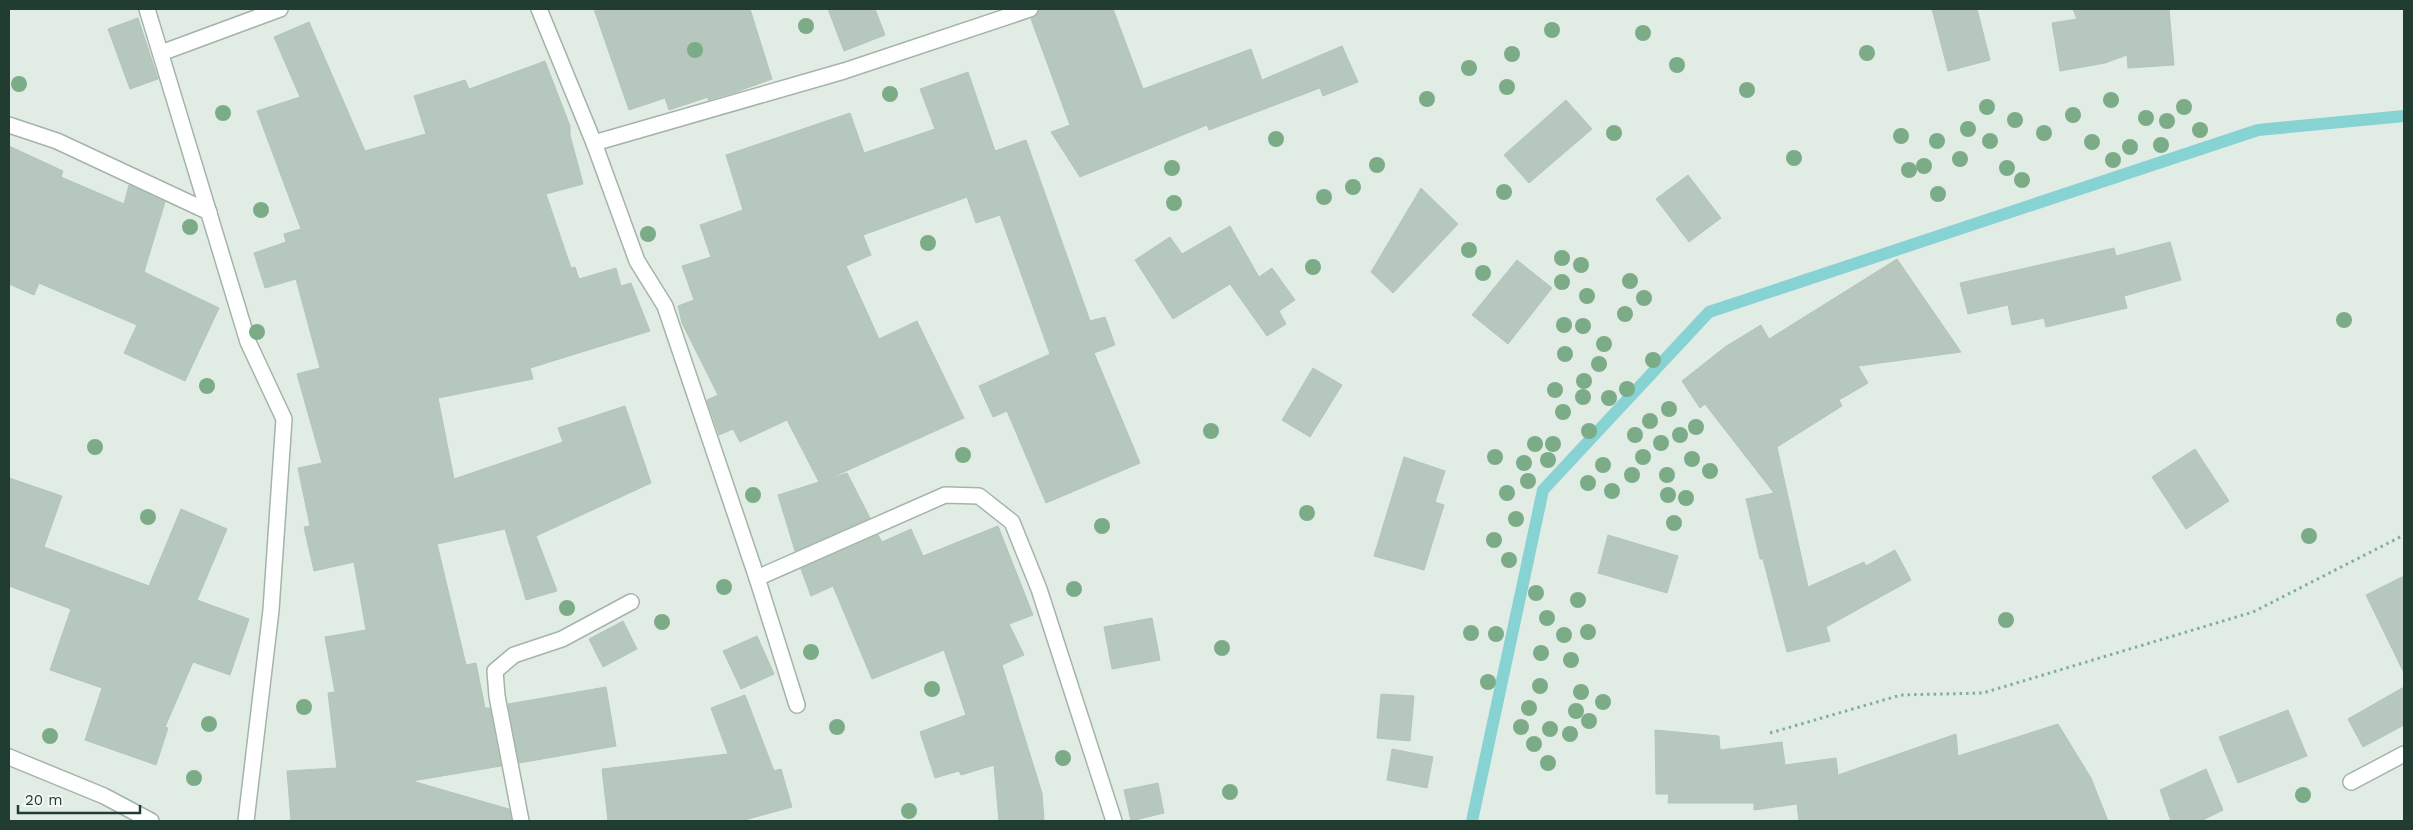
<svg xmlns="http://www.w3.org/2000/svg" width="2413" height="830" font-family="'Work Sans',sans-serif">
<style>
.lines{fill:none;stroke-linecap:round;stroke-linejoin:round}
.stream{stroke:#87d2d3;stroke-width:12}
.building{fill:#b6c7be;stroke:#b3c6bb}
.street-casing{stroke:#a4b4ab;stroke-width:18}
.path{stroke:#81b09a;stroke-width:3;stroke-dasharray:2.5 4;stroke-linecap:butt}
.street{stroke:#fff;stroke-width:15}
.tree{fill:#7cab88}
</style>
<rect width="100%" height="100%" fill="#e1ece5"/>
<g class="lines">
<polyline class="stream" points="1472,821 1543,490 1709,312 2258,130 2404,116"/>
</g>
<g class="building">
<polygon points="594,9 750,9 772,79 736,92 708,100 708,97 669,110 665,98 629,110"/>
<polygon points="828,9 875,9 885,35 844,51"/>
<polygon points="1039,9 1113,9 1143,89 1251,49 1262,80 1342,46 1358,82 1323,96 1320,88 1209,130 1207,125 1080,177 1051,132 1070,125 1031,19 1037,15"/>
<polygon points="1932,9 1977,9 1990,60 1948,71"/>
<polygon points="2073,9 2169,9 2174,65 2128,68 2127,55 2105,63 2060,71 2052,23 2077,19"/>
<polygon points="138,18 158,79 130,89 108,29"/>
<polygon points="309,22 365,151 426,134 414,96 465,80 469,89 545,61 570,126 570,135 583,184 546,194 571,268 575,267 579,279 616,268 621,286 631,283 650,331 530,368 533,379 438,398 454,479 563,442 558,428 625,406 651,483 536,536 557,591 526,600 505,529 437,544 466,665 476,663 485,708 490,708 501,766 412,781 509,809 512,821 291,821 287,771 337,768 328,693 335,692 325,637 366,630 354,562 314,571 304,527 310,526 298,468 322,463 297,374 320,368 296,279 265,288 254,253 286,242 284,234 301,229 257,111 300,97 274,37"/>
<polygon points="968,72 995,151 1026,140 1090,321 1105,317 1115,345 1094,353 1140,463 1046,503 1007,411 993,417 979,386 1050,354 1000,215 976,223 967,197 863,235 871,255 846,266 879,339 917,321 964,418 824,481 847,473 870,518 795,551 778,495 819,482 787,420 740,442 733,429 719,435 707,400 718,395 682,323 678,306 694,300 682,266 711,257 700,225 743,210 726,155 850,113 864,153 935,129 920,89"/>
<polygon points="1566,100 1592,129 1529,183 1504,155"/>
<polygon points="9,146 63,171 61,177 124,204 129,185 165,202 144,272 219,308 185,381 124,353 137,325 39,283 34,295 9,284"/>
<polygon points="1688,175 1721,218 1689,242 1656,199"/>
<polygon points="1421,188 1458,224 1393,293 1371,272"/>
<polygon points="1230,226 1259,277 1272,268 1295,300 1279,311 1286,324 1267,336 1230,284 1173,319 1135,260 1170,237 1182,254"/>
<polygon points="2170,242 2181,280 2124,296 2127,308 2046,327 2044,318 2012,325 2008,305 1968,314 1960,283 2114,248 2116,256"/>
<polygon points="1897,259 1961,352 1858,366 1868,383 1839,400 1842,406 1777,447 1808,587 1864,562 1866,566 1895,550 1911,580 1826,627 1830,641 1787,652 1763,559 1760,559 1746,499 1774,493 1705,404 1700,408 1682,381 1725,347 1761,325 1769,339"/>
<polygon points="1517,260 1552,288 1508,344 1472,315"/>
<polygon points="1313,368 1342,385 1310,437 1282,420"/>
<polygon points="2195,449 2229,501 2186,529 2152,477"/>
<polygon points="1404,457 1445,471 1435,502 1444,505 1424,570 1374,556"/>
<polygon points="9,478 62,496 44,547 149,586 181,509 227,529 197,600 249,619 230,675 193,662 165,727 168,728 156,765 85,740 102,688 50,670 71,609 9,586"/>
<polygon points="998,526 1033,615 1009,624 1024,655 1002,665 1042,793 1044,821 999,821 994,765 961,775 959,771 935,778 920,732 966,715 944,650 872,679 833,586 811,596 801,569 878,535 882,542 911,529 923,556"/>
<polygon points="1608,535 1678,556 1667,593 1598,573"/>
<polygon points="2404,576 2404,673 2366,595"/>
<polygon points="1152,618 1160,660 1112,669 1104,627"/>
<polygon points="623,621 637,649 603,667 589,639"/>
<polygon points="757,636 774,674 741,689 723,651"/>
<polygon points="606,687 616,746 519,763 508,704"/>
<polygon points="2404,687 2404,725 2363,747 2348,719"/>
<polygon points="1381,694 1414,696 1410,741 1377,738"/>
<polygon points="745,695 774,771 781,769 792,807 741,821 608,821 602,769 728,754 711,708"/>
<polygon points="2288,710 2307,756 2238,783 2219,737"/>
<polygon points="2058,724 2091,778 2108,821 1799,821 1797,804 1754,810 1754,803 1668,803 1669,794 1656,794 1655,730 1719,736 1720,750 1782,742 1785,765 1836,758 1838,775 1956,734 1958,756"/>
<polygon points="1392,749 1433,757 1427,788 1387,780"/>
<polygon points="2206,769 2223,810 2201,821 2171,821 2160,790"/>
<polygon points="1158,783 1164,813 1131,821 1124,790"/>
</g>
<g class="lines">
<defs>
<g id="street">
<polyline points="147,9 248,342 284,419 271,610 246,821"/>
<polyline points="539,9 594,143 637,261 665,306 757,578 797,705"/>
<polyline points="161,53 280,9"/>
<polyline points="9,125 57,141 209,212"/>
<polyline points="594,143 844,71 1030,9"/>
<polyline points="757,578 945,495 979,496 1012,522 1039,589 1114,821"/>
<polyline points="9,757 104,796 151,821"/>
<polyline points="2351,782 2404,754"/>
<polyline points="521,821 497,696 495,671 514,655 562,639 631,602"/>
</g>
</defs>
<use href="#street" class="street-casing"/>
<polyline class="path" points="1770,733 1901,695 1983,693 2253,612 2404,535"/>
<use href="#street" class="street"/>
</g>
<g class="tree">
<circle cx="806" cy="26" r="8"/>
<circle cx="1552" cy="30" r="8"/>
<circle cx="1643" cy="33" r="8"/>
<circle cx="695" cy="50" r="8"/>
<circle cx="1867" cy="53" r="8"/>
<circle cx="1512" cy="54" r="8"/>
<circle cx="1677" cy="65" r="8"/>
<circle cx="1469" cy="68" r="8"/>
<circle cx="19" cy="84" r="8"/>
<circle cx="1507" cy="87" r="8"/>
<circle cx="1747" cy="90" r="8"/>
<circle cx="890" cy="94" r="8"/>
<circle cx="1427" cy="99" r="8"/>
<circle cx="2111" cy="100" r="8"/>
<circle cx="1987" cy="107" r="8"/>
<circle cx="2184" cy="107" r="8"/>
<circle cx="223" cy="113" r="8"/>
<circle cx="2073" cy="115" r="8"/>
<circle cx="2146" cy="118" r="8"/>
<circle cx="2015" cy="120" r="8"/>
<circle cx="2167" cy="121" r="8"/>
<circle cx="1968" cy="129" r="8"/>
<circle cx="2200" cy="130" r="8"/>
<circle cx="1614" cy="133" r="8"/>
<circle cx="2044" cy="133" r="8"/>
<circle cx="1901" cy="136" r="8"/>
<circle cx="1276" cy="139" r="8"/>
<circle cx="1937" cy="141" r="8"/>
<circle cx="1990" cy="141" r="8"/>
<circle cx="2092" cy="142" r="8"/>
<circle cx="2161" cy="145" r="8"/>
<circle cx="2130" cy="147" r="8"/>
<circle cx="1794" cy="158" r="8"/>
<circle cx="1960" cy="159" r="8"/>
<circle cx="2113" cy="160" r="8"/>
<circle cx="1377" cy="165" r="8"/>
<circle cx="1924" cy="166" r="8"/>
<circle cx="1172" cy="168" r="8"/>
<circle cx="2007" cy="168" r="8"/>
<circle cx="1909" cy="170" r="8"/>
<circle cx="2022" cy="180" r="8"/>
<circle cx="1353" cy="187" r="8"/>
<circle cx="1504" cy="192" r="8"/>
<circle cx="1938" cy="194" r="8"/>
<circle cx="1324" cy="197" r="8"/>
<circle cx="1174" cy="203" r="8"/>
<circle cx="261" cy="210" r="8"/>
<circle cx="190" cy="227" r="8"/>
<circle cx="648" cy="234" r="8"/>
<circle cx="928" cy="243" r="8"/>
<circle cx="1469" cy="250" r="8"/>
<circle cx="1562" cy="258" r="8"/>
<circle cx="1581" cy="265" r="8"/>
<circle cx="1313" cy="267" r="8"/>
<circle cx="1483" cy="273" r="8"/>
<circle cx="1630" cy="281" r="8"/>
<circle cx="1562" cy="282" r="8"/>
<circle cx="1587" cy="296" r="8"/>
<circle cx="1644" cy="298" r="8"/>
<circle cx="1625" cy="314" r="8"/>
<circle cx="2344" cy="320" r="8"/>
<circle cx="1564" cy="325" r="8"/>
<circle cx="1583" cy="326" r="8"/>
<circle cx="257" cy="332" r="8"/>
<circle cx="1604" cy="344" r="8"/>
<circle cx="1565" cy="354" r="8"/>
<circle cx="1653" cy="360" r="8"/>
<circle cx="1599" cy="364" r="8"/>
<circle cx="1584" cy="381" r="8"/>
<circle cx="207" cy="386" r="8"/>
<circle cx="1627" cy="389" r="8"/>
<circle cx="1555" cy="390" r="8"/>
<circle cx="1583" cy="397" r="8"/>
<circle cx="1609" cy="398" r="8"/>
<circle cx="1669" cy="409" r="8"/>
<circle cx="1563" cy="412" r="8"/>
<circle cx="1650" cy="421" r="8"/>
<circle cx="1696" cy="427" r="8"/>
<circle cx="1211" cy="431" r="8"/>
<circle cx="1589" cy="431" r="8"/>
<circle cx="1635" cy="435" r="8"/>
<circle cx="1680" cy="435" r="8"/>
<circle cx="1661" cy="443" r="8"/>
<circle cx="1535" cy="444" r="8"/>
<circle cx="1553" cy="444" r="8"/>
<circle cx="95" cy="447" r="8"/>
<circle cx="963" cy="455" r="8"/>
<circle cx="1495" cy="457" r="8"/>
<circle cx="1643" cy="457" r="8"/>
<circle cx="1692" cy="459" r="8"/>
<circle cx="1548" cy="460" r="8"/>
<circle cx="1524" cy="463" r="8"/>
<circle cx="1603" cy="465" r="8"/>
<circle cx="1710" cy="471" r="8"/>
<circle cx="1632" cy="475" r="8"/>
<circle cx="1667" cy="475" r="8"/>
<circle cx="1528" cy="481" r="8"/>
<circle cx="1588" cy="483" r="8"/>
<circle cx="1612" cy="491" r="8"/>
<circle cx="1507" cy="493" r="8"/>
<circle cx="753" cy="495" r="8"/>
<circle cx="1668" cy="495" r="8"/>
<circle cx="1686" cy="498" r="8"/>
<circle cx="1307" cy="513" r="8"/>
<circle cx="148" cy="517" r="8"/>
<circle cx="1516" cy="519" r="8"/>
<circle cx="1674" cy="523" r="8"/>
<circle cx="1102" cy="526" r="8"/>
<circle cx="2309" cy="536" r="8"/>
<circle cx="1494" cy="540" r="8"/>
<circle cx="1509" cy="560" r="8"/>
<circle cx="724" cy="587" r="8"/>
<circle cx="1074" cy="589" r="8"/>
<circle cx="1536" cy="593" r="8"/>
<circle cx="1578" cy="600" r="8"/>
<circle cx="567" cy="608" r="8"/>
<circle cx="1547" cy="618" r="8"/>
<circle cx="2006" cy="620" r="8"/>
<circle cx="662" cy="622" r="8"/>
<circle cx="1588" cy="632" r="8"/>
<circle cx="1471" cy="633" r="8"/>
<circle cx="1496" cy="634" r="8"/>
<circle cx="1564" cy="635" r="8"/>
<circle cx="1222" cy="648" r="8"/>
<circle cx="811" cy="652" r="8"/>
<circle cx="1541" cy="653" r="8"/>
<circle cx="1571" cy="660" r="8"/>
<circle cx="1488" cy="682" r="8"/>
<circle cx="1540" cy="686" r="8"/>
<circle cx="932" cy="689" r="8"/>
<circle cx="1581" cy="692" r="8"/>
<circle cx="1603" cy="702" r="8"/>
<circle cx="304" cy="707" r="8"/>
<circle cx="1529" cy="708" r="8"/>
<circle cx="1576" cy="711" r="8"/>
<circle cx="1589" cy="721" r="8"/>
<circle cx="209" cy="724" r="8"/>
<circle cx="837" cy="727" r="8"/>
<circle cx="1521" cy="727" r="8"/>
<circle cx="1550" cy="729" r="8"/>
<circle cx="1570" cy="734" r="8"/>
<circle cx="50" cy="736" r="8"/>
<circle cx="1534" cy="744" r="8"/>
<circle cx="1063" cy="758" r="8"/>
<circle cx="1548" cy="763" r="8"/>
<circle cx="194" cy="778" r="8"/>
<circle cx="1230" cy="792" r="8"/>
<circle cx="2303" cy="795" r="8"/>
<circle cx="909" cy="811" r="8"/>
</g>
<rect width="2413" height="830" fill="none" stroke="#213d31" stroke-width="20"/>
<path d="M18 805v8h122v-8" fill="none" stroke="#213d31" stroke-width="2.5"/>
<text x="25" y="805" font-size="15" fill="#213d31" stroke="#f2f8f4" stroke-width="4" paint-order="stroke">20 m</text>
</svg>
